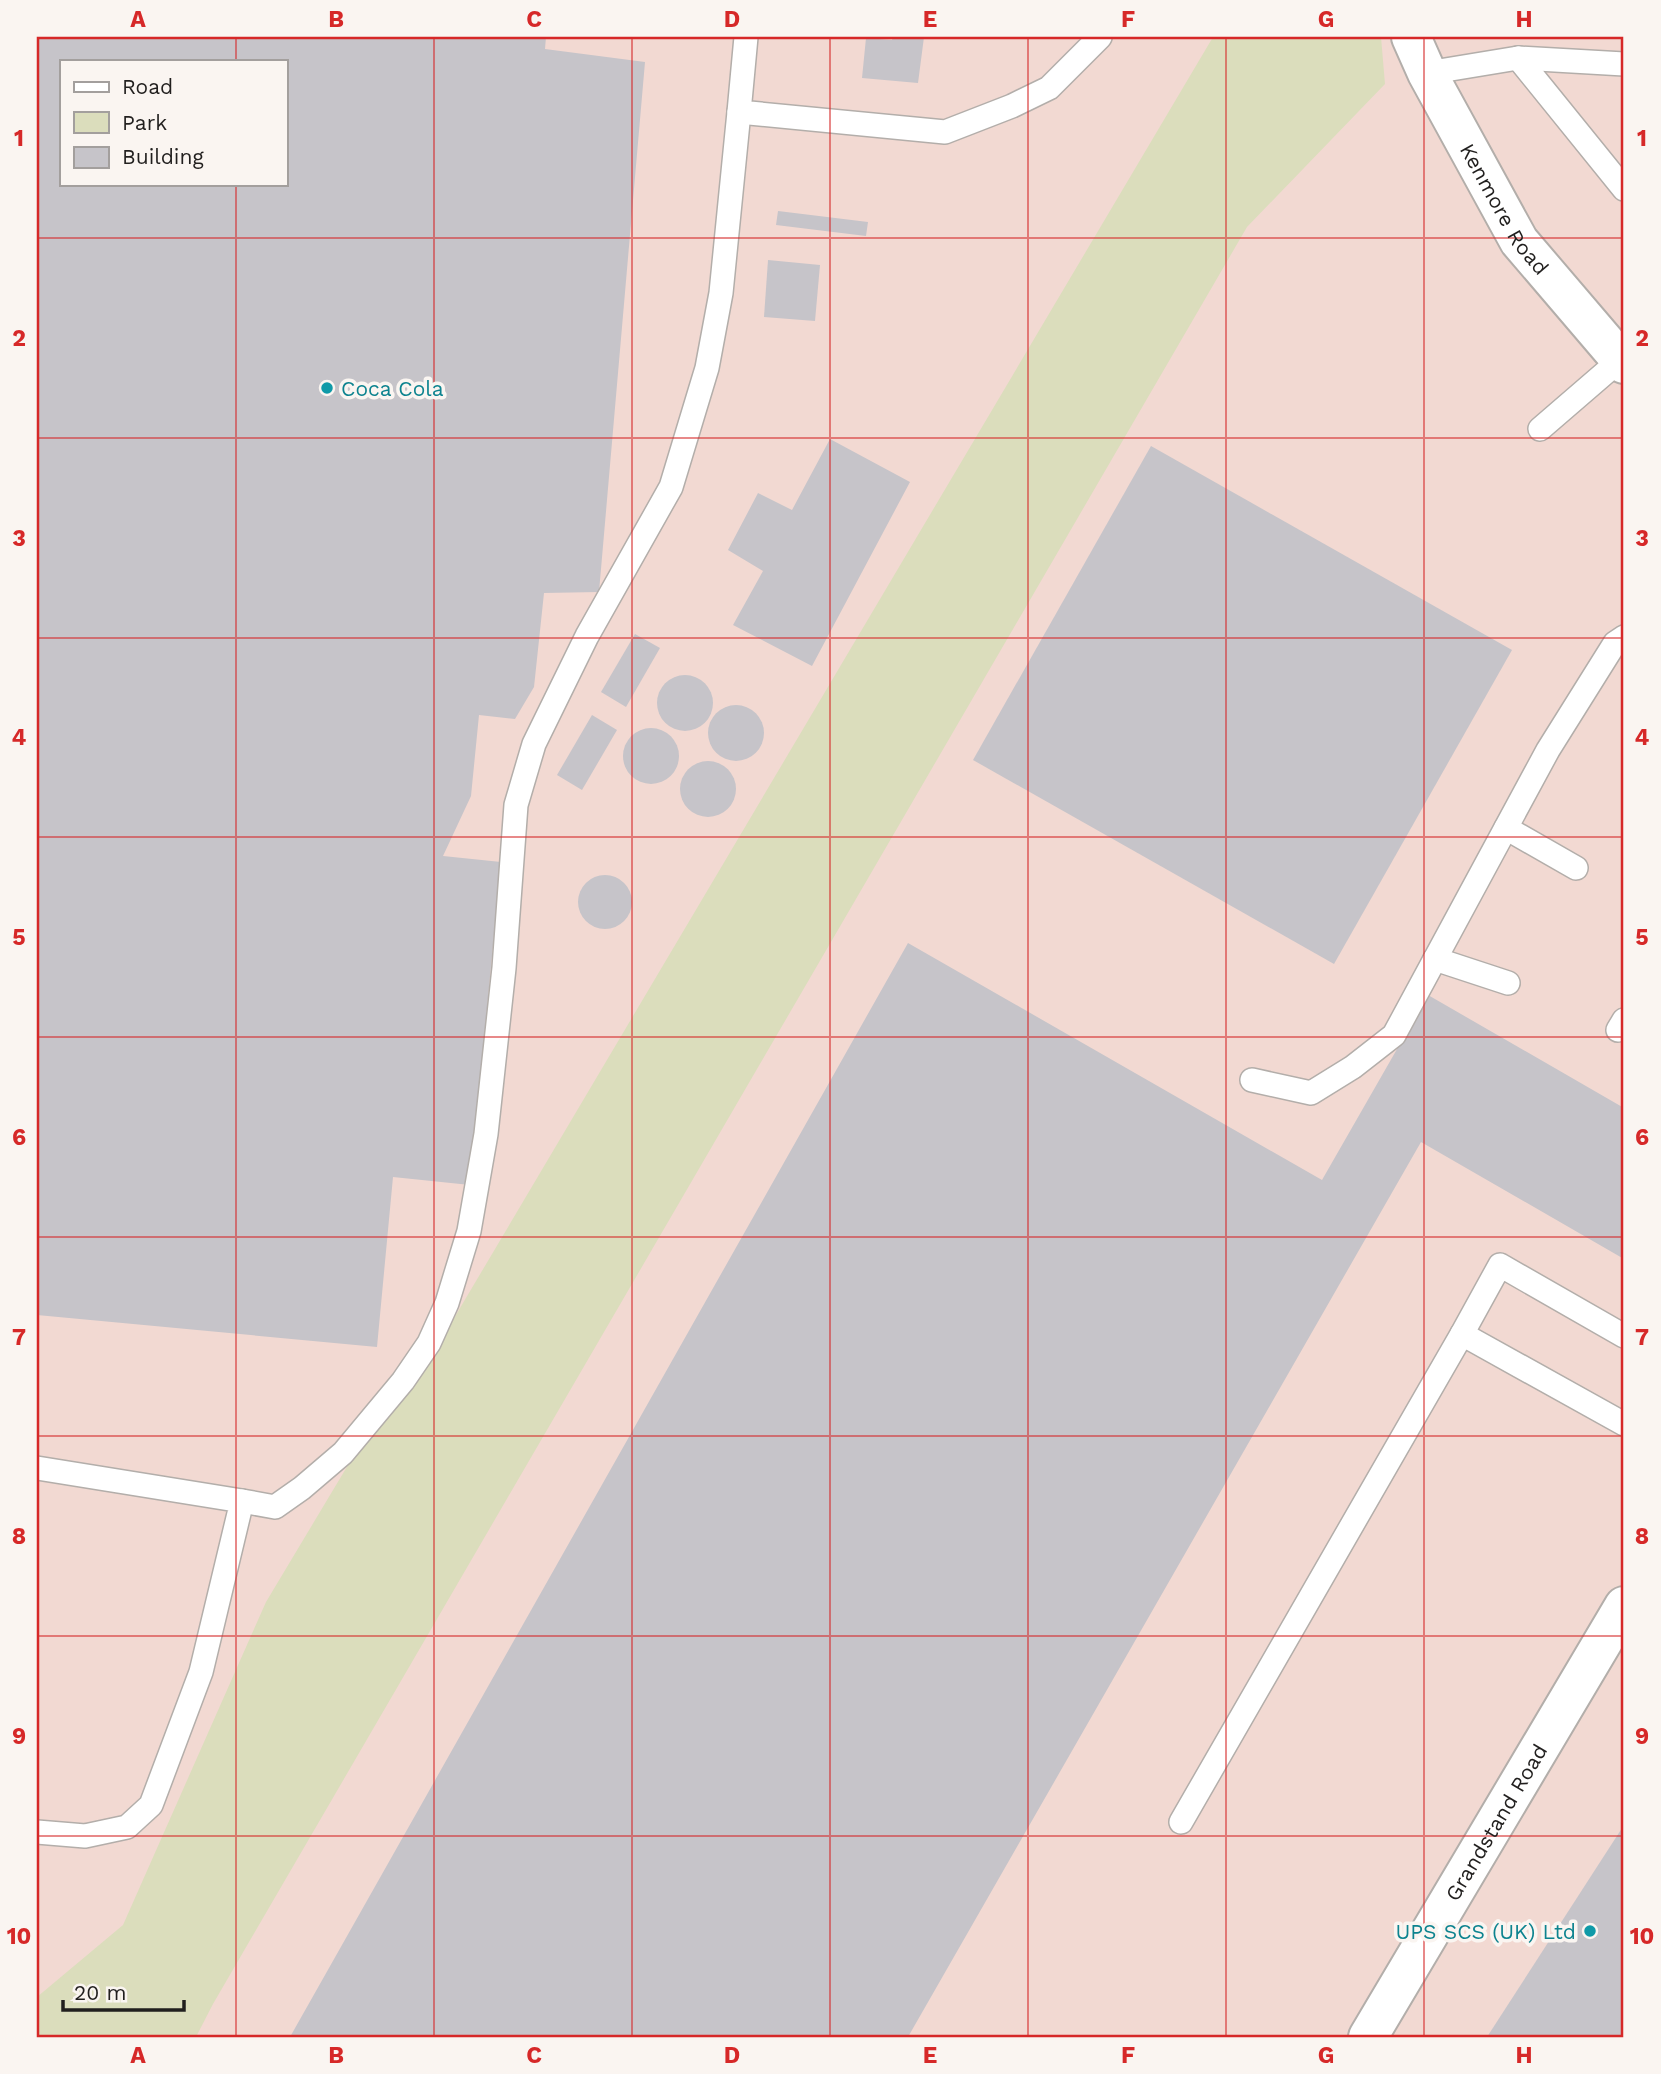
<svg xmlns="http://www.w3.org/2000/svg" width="1661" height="2074" font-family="'Work Sans',sans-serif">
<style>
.industrial{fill:#f2d9d2;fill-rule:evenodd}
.green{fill:#dbddbc}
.building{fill:#c6c4c9;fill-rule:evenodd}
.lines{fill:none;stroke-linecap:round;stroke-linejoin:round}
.service-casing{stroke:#b3aeaa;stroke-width:26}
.minor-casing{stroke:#b3aeaa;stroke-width:42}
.tertiary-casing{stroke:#b3aeaa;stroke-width:42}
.service{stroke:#fff;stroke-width:23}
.minor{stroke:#fff;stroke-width:38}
.tertiary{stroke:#fff;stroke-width:38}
.grid{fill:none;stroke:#d62828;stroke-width:2;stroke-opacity:0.55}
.culture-dot{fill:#0f9aa8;stroke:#faf5f1;stroke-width:2.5}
.labels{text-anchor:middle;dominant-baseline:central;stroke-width:7;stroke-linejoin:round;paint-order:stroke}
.street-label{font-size:21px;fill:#211f1e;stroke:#faf5f1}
.culture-label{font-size:21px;fill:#0d838f;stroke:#faf5f1;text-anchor:start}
.neatline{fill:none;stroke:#d62828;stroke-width:2.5}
.grid-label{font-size:23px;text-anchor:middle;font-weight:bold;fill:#d62828}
</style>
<rect width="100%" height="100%" fill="#ede8e4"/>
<path class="industrial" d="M37,37H1624V2037H37ZM61,61H285V184H61Z"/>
<polygon class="green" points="1213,37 1381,37 1385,84 1247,227 213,2004 196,2037 37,2037 37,1997 123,1925 266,1602 366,1435 431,1357"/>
<g class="building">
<path d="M37,37H546L545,49L645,62L599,592L544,593L534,687L515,719L479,715L471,796L443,856L501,862L470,1185L393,1177L377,1347L37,1315ZM61,61H285V184H61Z"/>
<polygon points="893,37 924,37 918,83 862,78 866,38 892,40"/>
<polygon points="778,211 868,222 866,236 776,225"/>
<polygon points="768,260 820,265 815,321 764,317"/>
<polygon points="830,439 910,482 812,666 733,625 763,571 728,550 758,493 792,510"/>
<polygon points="1151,446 1512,650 1334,964 973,760"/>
<polygon points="635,634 660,648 626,707 601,692"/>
<circle cx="685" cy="703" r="28"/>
<circle cx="736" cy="733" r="28"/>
<polygon points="592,715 617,730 582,790 557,775"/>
<circle cx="651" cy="756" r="28"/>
<circle cx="708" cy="789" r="28"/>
<circle cx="605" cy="902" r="27"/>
<polygon points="908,943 1322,1180 1428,995 1624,1108 1624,1259 1421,1142 908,2037 290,2037"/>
<polygon points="1624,1825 1624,2037 1487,2037"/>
</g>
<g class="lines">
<defs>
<g id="service">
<polyline points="746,37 739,112 945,132 1012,106 1049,88 1100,37"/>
<polyline points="1518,58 1624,189"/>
<polyline points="1427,73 1518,58 1624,64"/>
<polyline points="1540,429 1620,360"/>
<polyline points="1506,828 1576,868"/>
<polyline points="1435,959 1508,983"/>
<polyline points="1618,1030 1624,1020"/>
<polyline points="1252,1080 1311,1093 1353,1067 1394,1035 1548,750 1615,643 1624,637"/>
<polyline points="1462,1334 1500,1265 1624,1336"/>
<polyline points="37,1468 242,1501 201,1672 151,1805 127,1827 85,1836 37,1832"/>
<polyline points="242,1501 275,1507 302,1488 343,1453 403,1381 429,1343 447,1303 469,1231 486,1134 504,968 516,805 534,744 587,636 671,487 707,368 721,293 739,112"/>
<polyline points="1181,1822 1462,1334 1624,1424"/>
</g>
<g id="minor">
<path id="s1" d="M1368,2037L1624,1606"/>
</g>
<g id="tertiary">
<path id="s2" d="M1411,37L1427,73L1519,241L1624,364"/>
</g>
</defs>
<use href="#service" class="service-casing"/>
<use href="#minor" class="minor-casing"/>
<use href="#tertiary" class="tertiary-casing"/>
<use href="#service" class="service"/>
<use href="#minor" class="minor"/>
<use href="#tertiary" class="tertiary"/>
</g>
<path class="grid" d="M236,37V61M434,37V2037M632,37V2037M830,37V2037M1028,37V2037M1226,37V2037M1424,37V2037M236,184V2037M37,238H1624M37,438H1624M37,638H1624M37,837H1624M37,1037H1624M37,1237H1624M37,1436H1624M37,1636H1624M37,1836H1624"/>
<g class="culture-dot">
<circle cx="327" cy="388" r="7"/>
<circle cx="1590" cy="1931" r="7"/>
</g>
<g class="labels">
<g class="street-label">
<text stroke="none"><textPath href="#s2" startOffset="196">Kenmore Road</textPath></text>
<text stroke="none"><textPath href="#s1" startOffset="250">Grandstand Road</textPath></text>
</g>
<g class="culture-label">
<text x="341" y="388">Coca Cola</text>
<text x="1576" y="1931" text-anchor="end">UPS SCS (UK) Ltd</text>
</g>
</g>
<rect width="1661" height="2074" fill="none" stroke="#faf5f1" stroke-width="77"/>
<rect x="60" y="60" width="228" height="126" fill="#faf5f1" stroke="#a39f9d" stroke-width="2"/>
<rect x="74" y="82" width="35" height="10" fill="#ffffff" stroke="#a39f9d" stroke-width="2"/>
<text x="122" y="94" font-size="21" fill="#211f1e">Road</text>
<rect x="74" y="112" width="35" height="21" fill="#dbddbc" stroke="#a39f9d" stroke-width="2"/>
<text x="122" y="130" font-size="21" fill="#211f1e">Park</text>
<rect x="74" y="147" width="35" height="21" fill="#c6c4c9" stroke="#a39f9d" stroke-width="2"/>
<text x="122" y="164" font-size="21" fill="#211f1e">Building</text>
<path d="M63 2000v10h121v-10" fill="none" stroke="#211f1e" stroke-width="3.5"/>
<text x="74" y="2000" font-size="21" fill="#211f1e" stroke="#faf5f1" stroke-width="5" paint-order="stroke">20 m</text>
<rect x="38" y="38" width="1584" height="1998" class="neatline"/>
<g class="grid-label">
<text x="138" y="27">A</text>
<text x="336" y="27">B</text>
<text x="534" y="27">C</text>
<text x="732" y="27">D</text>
<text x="930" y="27">E</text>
<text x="1128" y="27">F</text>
<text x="1326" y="27">G</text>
<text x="1524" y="27">H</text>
<text x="19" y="146">1</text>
<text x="1642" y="146">1</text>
<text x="19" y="346">2</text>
<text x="1642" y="346">2</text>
<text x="19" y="546">3</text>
<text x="1642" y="546">3</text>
<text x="19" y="745">4</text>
<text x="1642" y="745">4</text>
<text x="19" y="945">5</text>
<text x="1642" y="945">5</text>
<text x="19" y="1145">6</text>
<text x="1642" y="1145">6</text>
<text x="19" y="1345">7</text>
<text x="1642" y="1345">7</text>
<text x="19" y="1544">8</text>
<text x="1642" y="1544">8</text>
<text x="19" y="1744">9</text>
<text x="1642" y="1744">9</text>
<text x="19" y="1944">10</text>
<text x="1642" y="1944">10</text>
<text x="138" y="2063">A</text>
<text x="336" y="2063">B</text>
<text x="534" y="2063">C</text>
<text x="732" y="2063">D</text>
<text x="930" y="2063">E</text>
<text x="1128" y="2063">F</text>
<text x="1326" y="2063">G</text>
<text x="1524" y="2063">H</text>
</g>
</svg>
